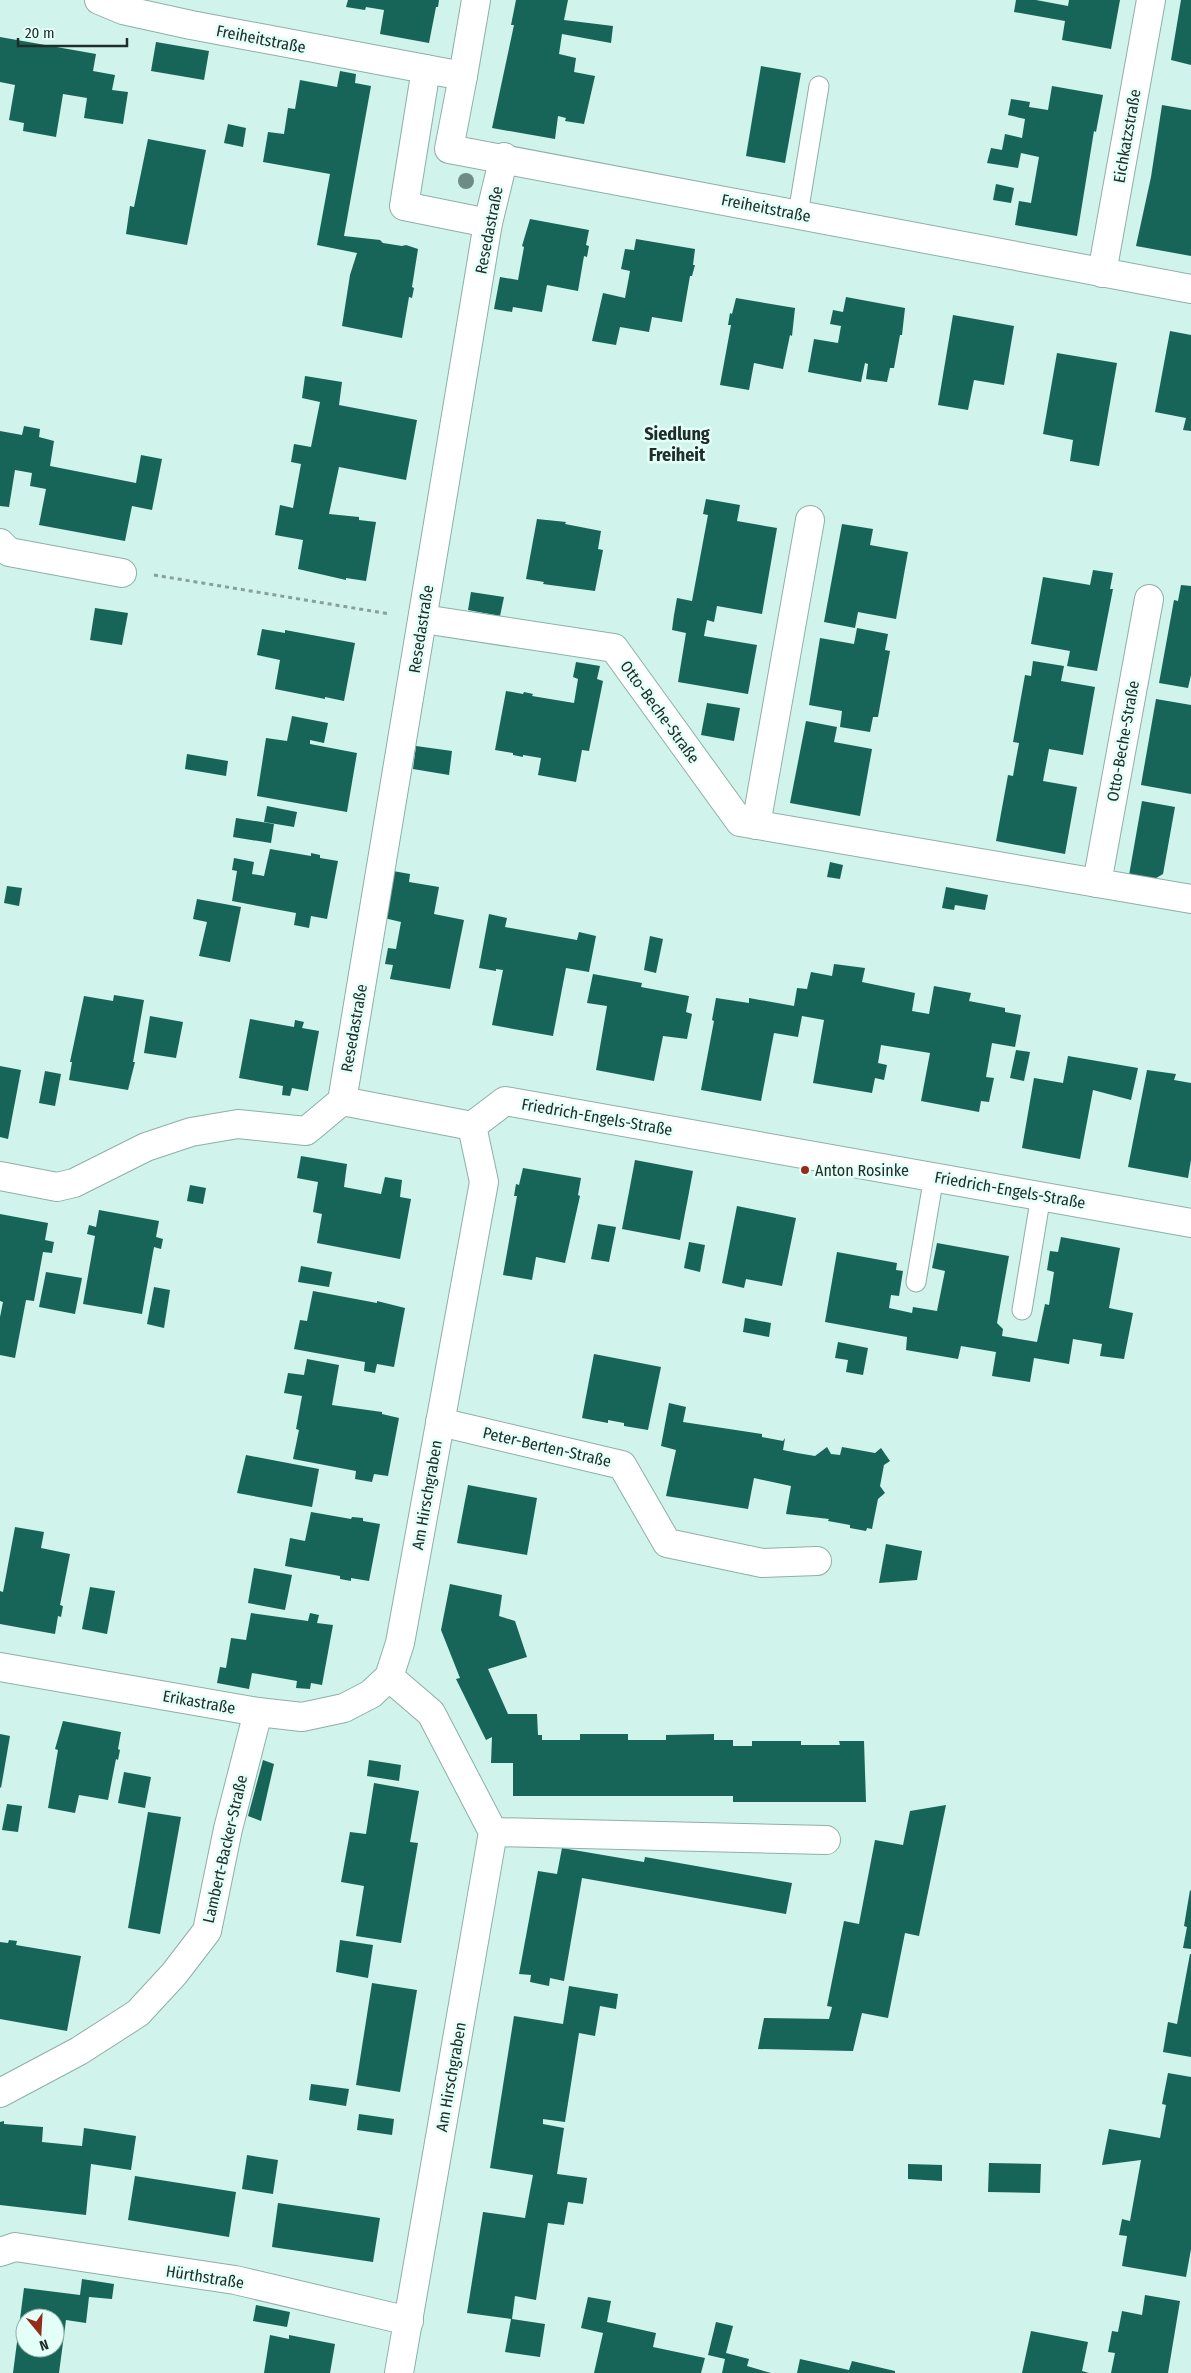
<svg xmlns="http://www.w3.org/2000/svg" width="1191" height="2373" font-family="'Fira Sans Condensed',sans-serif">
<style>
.building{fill:#176458;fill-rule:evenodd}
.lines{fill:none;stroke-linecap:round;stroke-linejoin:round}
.service-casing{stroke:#8eafa8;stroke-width:21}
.minor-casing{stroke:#8eafa8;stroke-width:30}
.path{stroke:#86a09a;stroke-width:3;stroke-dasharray:4 4;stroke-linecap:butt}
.service{stroke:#fff;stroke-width:19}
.minor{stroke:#fff;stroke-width:28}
.tree{fill:#6f8b85}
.poi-dot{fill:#952c1a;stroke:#e3fff8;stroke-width:2}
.labels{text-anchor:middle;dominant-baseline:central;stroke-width:5;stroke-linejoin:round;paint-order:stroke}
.street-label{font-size:16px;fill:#202d2a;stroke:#e3fff8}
.poi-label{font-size:16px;fill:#202d2a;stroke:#e3fff8;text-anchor:start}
.neighbourhood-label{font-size:18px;font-weight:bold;fill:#202d2a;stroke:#e3fff8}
</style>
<rect width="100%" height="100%" fill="#d0f3eb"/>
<g class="building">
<polygon points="348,0 439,0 438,7 436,7 429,43 380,34 384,10 366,7 365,10 346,7"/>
<polygon points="516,0 568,0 564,20 613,26 611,43 562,34 559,54 576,58 574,72 595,76 584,124 565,121 566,118 558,116 555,139 492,128 514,25 511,25"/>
<polygon points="1016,0 1036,0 1068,6 1069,0 1120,0 1111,49 1062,40 1065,21 1014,12"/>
<polygon points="1181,0 1191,0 1191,65 1171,60"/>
<polygon points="0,37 96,54 93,71 115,75 112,90 128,92 123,124 84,118 87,98 63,94 56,137 23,131 24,123 9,120 15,85 0,82"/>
<polygon points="156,42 209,51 204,80 151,71"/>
<polygon points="761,66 801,73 785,163 746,156"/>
<polygon points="340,71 356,74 355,83 371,86 344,236 380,240 383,243 402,246 406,245 418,249 412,287 414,288 412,298 409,297 402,338 342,326 350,275 357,253 317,245 330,174 263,162 268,132 284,134 288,108 295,109 300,80 337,87"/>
<polygon points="1052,86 1103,95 1096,132 1094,131 1077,236 1015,225 1019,201 1031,203 1039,157 1021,153 1018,168 987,163 991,148 1002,150 1005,134 1022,138 1025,119 1008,115 1011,99 1030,102 1029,107 1048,110"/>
<polygon points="1162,105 1191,110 1191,256 1136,246 1151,177"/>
<polygon points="228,124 246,128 243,147 224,143"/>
<polygon points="148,139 206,150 187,245 126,234 130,206 134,207"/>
<polygon points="996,184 1014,188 1011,203 993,200"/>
<polygon points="530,219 589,230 586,245 589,246 587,257 584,256 578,291 547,285 542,312 513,307 512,312 494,309 500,277 518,280 524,247 522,246"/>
<polygon points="636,239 695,249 693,265 695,265 692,276 690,276 682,322 652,317 649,332 620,327 616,345 592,341 603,293 625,298 630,271 621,269 625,249 634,250"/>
<polygon points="846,297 905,308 902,335 900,335 894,368 890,368 887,382 866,379 868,364 865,363 861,382 808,372 814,339 838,343 841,326 830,324 833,310 843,312"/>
<polygon points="736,298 795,308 792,336 790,335 783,369 754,363 749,390 720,385 731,325 728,325 730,313 732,314"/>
<polygon points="953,315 1014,326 1004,385 974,380 968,410 938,405"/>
<polygon points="1170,331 1191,335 1191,431 1183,430 1186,418 1155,412"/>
<polygon points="1057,353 1117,363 1099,466 1070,461 1073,440 1043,434"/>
<polygon points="305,376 342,382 339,405 417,420 406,480 339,467 329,514 359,517 359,520 376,522 366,581 346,578 346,580 298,569 303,540 275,535 280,505 293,508 301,464 291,462 294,444 311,447 320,402 302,398"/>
<polygon points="24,426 40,429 39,437 54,441 50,466 136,483 141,455 162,459 152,510 132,506 125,541 39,525 46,489 30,486 32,473 15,470 9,507 0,506 0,431 22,435"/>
<polygon points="706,499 740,505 737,521 777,528 762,614 717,606 714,622 707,620 704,636 757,645 748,694 678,682 686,633 672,630 674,615 677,598 692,601 708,515 703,514"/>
<polygon points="537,519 566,522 565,524 601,531 598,549 603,550 595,591 543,584 544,582 526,579"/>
<polygon points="842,524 873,529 870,545 908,552 896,619 858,612 855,628 824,622"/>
<polygon points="1093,570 1113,573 1110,589 1113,589 1097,671 1067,666 1070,651 1031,644 1043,577 1090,585"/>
<polygon points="1181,585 1191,586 1191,675 1188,688 1159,683 1174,600 1178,601"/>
<polygon points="471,592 504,597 500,616 468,610"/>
<polygon points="95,608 128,613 122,645 90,640"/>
<polygon points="857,628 888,634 885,650 890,651 878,717 873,717 870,732 840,727 842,711 809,705 820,638 854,644"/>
<polygon points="262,629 285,633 285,630 355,643 344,701 325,697 325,699 275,689 280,660 257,655"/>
<polygon points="1033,661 1064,666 1061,681 1095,687 1083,755 1049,749 1043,781 1077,787 1065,854 996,841 1008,775 1013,776 1016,759 1019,743 1013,742 1025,675 1031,676"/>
<polygon points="576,662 600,666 597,679 603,681 589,751 582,750 576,782 538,775 541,758 523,755 523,757 513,755 513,753 495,750 506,691 523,694 524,692 533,694 532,696 574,703 578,679 573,677"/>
<polygon points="1156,699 1191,705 1191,794 1141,785"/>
<polygon points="707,703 740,708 734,741 701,735"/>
<polygon points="292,716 328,723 324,743 310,740 310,744 357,753 347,812 257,796 266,738 287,741"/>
<polygon points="806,721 837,727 834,742 872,749 860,816 790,803"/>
<polygon points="416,746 452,751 449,775 413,769"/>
<polygon points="187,754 228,761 226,776 185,769"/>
<polygon points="1142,801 1175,807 1163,874 1146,884 1128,881"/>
<polygon points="267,806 297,812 294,827 264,822"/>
<polygon points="236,818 274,824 271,843 233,837"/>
<polygon points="270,849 311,856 311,853 320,855 320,858 338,861 327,919 311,916 309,928 294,925 296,913 232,901 237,871 232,870 234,858 254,862 252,874 264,876"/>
<polygon points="830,862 843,865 840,879 827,877"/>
<polygon points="393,871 410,874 409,882 439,887 434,914 464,920 450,989 390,979 393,965 385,964 388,948 396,949 401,922 384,918"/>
<polygon points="7,886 22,888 19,906 4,903"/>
<polygon points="946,887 988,895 985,910 955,905 954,910 942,908"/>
<polygon points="197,899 241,907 230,962 199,956 207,922 193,919"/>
<polygon points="489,914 507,918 505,927 577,940 579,932 596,936 589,972 566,968 553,1036 492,1025 503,970 496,969 496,971 479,968"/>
<polygon points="650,936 663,939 656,973 644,970"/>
<polygon points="834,964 865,968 862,982 915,993 912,1011 929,1014 934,986 971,993 969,1001 1005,1008 1005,1012 1021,1015 1015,1047 992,1043 986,1077 994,1078 989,1102 981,1101 979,1112 921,1101 930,1053 881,1045 878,1063 887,1065 884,1080 875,1078 872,1093 813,1083 824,1020 802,1016 798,1037 774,1033 761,1101 701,1090 714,1021 712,1020 716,998 749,1003 749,998 794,1006 797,988 807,989 811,972 832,976"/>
<polygon points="593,974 642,983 641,987 689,996 686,1012 692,1014 687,1039 663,1036 654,1081 596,1070 607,1006 587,1003"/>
<polygon points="114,995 144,1000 133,1062 135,1062 128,1090 69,1080 72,1062 70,1062 84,996 113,1001"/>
<polygon points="150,1016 183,1022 176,1058 144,1053"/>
<polygon points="250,1019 294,1027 295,1020 304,1022 302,1028 319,1031 308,1091 292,1088 290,1096 282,1095 283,1086 239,1078"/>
<polygon points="1016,1050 1030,1052 1024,1081 1010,1078"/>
<polygon points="1068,1056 1138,1068 1131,1100 1093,1090 1080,1159 1022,1148 1034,1078 1063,1083"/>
<polygon points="0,1066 21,1070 8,1139 0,1137"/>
<polygon points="1147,1070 1176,1074 1174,1080 1191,1083 1191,1160 1188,1178 1128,1167"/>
<polygon points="45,1071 61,1074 55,1106 39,1103"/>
<polygon points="301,1156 347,1164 344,1187 381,1194 385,1177 402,1180 400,1197 411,1199 400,1259 317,1243 322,1214 313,1212 318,1182 297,1178"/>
<polygon points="635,1160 693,1171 680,1240 622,1229"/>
<polygon points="523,1168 581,1178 578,1195 580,1196 565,1263 536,1257 532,1280 503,1275 517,1196 514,1196 516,1184 519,1185"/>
<polygon points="190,1185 206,1188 203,1204 187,1201"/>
<polygon points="737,1206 796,1218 782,1286 746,1279 744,1288 722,1283"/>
<polygon points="99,1210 159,1221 156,1237 163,1239 161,1249 154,1247 142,1314 83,1304 95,1236 87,1234 89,1225 96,1227"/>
<polygon points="0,1214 48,1223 45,1240 54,1242 52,1253 43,1252 34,1301 26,1300 15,1358 0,1355 0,1317 3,1302 0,1301"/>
<polygon points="598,1224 616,1227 609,1262 591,1259"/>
<polygon points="1061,1237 1120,1248 1109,1308 1133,1313 1124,1359 1100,1356 1102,1344 1073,1339 1069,1364 1034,1358 1030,1382 992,1376 996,1352 961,1346 958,1359 906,1350 907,1337 825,1322 837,1252 897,1263 896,1270 903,1271 899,1296 891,1295 889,1308 912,1313 913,1307 937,1311 945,1271 932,1268 937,1243 1009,1256 997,1323 1003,1329 1002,1336 1037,1342 1045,1304 1049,1305 1054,1272 1047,1270 1050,1251 1058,1252"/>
<polygon points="689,1242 705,1245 700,1272 684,1268"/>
<polygon points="301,1266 332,1272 329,1287 298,1282"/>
<polygon points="46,1272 82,1278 75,1314 39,1307"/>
<polygon points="154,1287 170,1290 164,1328 147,1324"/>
<polygon points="313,1291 377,1303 377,1301 405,1308 394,1367 377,1364 375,1373 364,1371 365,1362 294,1349 300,1320 307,1321"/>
<polygon points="745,1318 771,1323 769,1337 743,1332"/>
<polygon points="838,1342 868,1348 863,1375 846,1372 848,1360 835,1358"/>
<polygon points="594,1354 661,1367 648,1430 624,1426 624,1423 608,1420 608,1423 582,1418"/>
<polygon points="307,1359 339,1365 332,1405 382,1412 382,1414 399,1418 388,1476 374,1474 372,1482 355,1479 356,1471 293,1459 299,1430 296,1429 302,1396 284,1393 288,1373 304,1375"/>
<polygon points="669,1403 686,1407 683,1422 762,1434 762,1437 783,1441 785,1438 783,1450 797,1453 815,1456 827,1447 831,1454 840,1455 842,1447 875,1453 881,1448 890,1461 884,1465 880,1486 885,1493 878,1499 872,1529 867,1528 866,1531 850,1528 850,1525 828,1521 829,1519 786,1514 791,1486 754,1478 748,1509 666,1496 676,1450 661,1446"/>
<polygon points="246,1455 319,1469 312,1507 237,1493"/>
<polygon points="468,1485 537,1498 527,1555 457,1543"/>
<polygon points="311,1512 351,1519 352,1517 363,1518 363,1521 380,1524 369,1581 351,1578 351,1581 340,1579 340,1576 285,1566 290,1538 305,1541"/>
<polygon points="15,1527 44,1532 41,1548 70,1554 60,1605 63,1606 61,1617 58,1616 55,1634 0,1624 0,1591 3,1592"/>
<polygon points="886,1544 922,1551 917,1580 879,1583"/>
<polygon points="254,1568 292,1575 285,1610 248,1603"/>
<polygon points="450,1584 502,1595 499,1616 515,1621 527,1657 488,1669 508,1714 537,1714 538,1735 542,1735 542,1740 580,1740 580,1734 628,1734 628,1740 666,1740 666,1735 714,1734 714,1740 733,1740 733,1746 752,1746 752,1741 801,1741 801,1745 840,1745 839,1741 864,1741 866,1802 733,1802 733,1796 513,1796 513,1763 491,1763 492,1737 486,1740 456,1679 460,1678 441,1630"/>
<polygon points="90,1587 115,1591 107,1634 82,1629"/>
<polygon points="251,1613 308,1621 310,1613 319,1615 317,1623 333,1625 322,1685 311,1683 310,1689 296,1688 297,1681 252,1673 249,1689 217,1683 220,1667 226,1668 231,1638 246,1640"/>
<polygon points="63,1721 121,1732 118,1749 120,1750 118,1760 116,1759 108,1800 79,1795 75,1813 48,1808 58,1750 55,1749"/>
<polygon points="0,1734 10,1736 1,1788 0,1787"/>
<polygon points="263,1760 274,1764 261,1821 248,1816"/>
<polygon points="369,1760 401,1765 399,1781 367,1776"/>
<polygon points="124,1772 151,1777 145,1808 118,1803"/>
<polygon points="374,1783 419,1791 410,1842 418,1843 401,1943 356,1936 364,1886 341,1882 350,1832 366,1834"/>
<polygon points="7,1804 22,1806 18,1832 2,1830"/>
<polygon points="946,1805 919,1936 905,1933 888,2018 862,2013 853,2051 758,2049 764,2018 829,2019 832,2007 827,2006 844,1921 859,1924 875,1840 903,1845 910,1811"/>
<polygon points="148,1812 181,1817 160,1934 128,1928"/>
<polygon points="562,1848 644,1862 645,1857 792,1883 786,1914 582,1878 564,1981 550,1978 549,1986 530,1982 531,1975 519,1974 538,1871 557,1874"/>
<polygon points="1190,1890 1191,1891 1191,1949 1183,1948 1187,1927 1184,1926"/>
<polygon points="9,1940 17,1941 16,1945 81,1956 67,2031 0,2019 0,1942 8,1943"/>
<polygon points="340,1940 373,1945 368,1978 336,1972"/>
<polygon points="1190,1954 1191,1954 1191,2057 1163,2052 1168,2022 1177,2024"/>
<polygon points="372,1983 417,1990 400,2092 356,2085"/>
<polygon points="569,1986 618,1994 616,2009 600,2006 595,2036 579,2033 565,2122 543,2119 543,2124 564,2128 557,2174 587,2178 583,2204 568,2202 564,2225 548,2223 536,2300 515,2296 512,2319 545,2324 540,2357 505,2352 511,2319 467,2313 483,2212 525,2218 529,2196 533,2175 490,2168 514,2016 563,2024"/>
<polygon points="1168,2073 1191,2077 1191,2249 1186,2277 1122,2266 1127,2236 1119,2235 1122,2219 1130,2221 1141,2160 1102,2165 1109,2129 1160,2138 1166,2105 1162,2104"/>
<polygon points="311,2084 349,2089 346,2106 309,2100"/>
<polygon points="359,2114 394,2119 392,2135 357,2130"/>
<polygon points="4,2121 4,2124 43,2127 42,2142 82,2146 84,2128 136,2136 131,2170 91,2164 86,2215 0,2205 0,2122"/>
<polygon points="247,2155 278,2160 273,2194 242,2189"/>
<polygon points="989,2163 1041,2164 1040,2193 988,2192"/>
<polygon points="908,2164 942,2165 942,2181 908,2179"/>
<polygon points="135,2176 236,2192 229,2237 128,2220"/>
<polygon points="278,2203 380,2218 373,2262 272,2247"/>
<path d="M82,2279L114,2284L112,2299L89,2297L86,2323L66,2320L59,2373H13L24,2288L80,2295ZM25,2318H55V2348H25Z"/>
<polygon points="1145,2295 1180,2301 1168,2373 1111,2373 1115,2353 1108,2352 1112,2331 1118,2332 1122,2311 1142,2315"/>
<polygon points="588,2297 611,2301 607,2322 656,2333 653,2347 705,2358 701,2373 594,2373 603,2333 581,2328"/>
<polygon points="256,2305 290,2312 287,2327 253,2321"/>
<polygon points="716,2322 733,2326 726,2353 749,2359 747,2366 771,2373 722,2373 725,2359 708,2355"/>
<polygon points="1031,2331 1088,2342 1082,2371 1089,2373 1022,2373"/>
<polygon points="270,2335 289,2339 289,2335 335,2344 330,2373 264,2373"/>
<polygon points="800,2359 849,2370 852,2361 895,2371 895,2373 797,2373"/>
</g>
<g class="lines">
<defs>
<g id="service">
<polyline points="798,214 819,86"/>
<polyline points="916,1282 934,1176"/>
<polyline points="1022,1310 1041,1195"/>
</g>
<g id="minor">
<polyline points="99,0 123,10 191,25 463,76 449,149 1191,289"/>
<polyline points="426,69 404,206 488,223"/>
<polyline points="463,76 476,0"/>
<polyline points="1102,273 1151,0"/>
<polyline points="0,543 9,552 122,573"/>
<polyline points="423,619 614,648 740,822 1191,899"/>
<polyline points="756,825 810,520"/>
<polyline points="1097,883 1149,599"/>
<polyline points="342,1101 488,223 504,157"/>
<polyline points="0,1176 57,1187 74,1183 146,1147 191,1132 238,1124 306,1131 342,1101 472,1126 505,1101 1191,1223"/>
<polyline points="440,1422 622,1465 667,1543 762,1563 817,1561"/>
<polyline points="0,1667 258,1712 302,1717 344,1708 371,1694 389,1677 400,1643 484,1182 472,1126"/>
<polyline points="389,1677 431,1713 493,1832 399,2373"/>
<polyline points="493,1832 826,1840"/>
<polyline points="0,2093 79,2051 138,2013 174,1974 207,1931 228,1829 258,1712"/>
<polyline points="0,2252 15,2247 235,2280 409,2321"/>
</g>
</defs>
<use href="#service" class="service-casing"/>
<use href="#minor" class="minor-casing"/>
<polyline class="path" points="154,575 390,614"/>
<use href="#service" class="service"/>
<use href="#minor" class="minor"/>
</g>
<circle class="tree" cx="466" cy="181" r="8"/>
<circle class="poi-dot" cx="805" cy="1170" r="5"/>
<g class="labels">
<g class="street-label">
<text transform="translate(261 39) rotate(11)">Freiheitstraße</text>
<text transform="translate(1127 136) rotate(-80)">Eichkatzstraße</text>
<text transform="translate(766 208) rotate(11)">Freiheitstraße</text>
<text transform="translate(489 230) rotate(-79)">Resedastraße</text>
<text transform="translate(421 629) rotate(-81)">Resedastraße</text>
<text transform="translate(660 712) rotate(54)">Otto-Beche-Straße</text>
<text transform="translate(1123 741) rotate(-80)">Otto-Beche-Straße</text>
<text transform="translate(354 1028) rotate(-80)">Resedastraße</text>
<text transform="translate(597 1117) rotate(10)">Friedrich-Engels-Straße</text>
<text transform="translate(1010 1190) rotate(10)">Friedrich-Engels-Straße</text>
<text transform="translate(547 1447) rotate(13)">Peter-Berten-Straße</text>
<text transform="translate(427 1495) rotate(-80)">Am Hirschgraben</text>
<text transform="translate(199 1702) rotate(10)">Erikastraße</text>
<text transform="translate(225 1849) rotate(-77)">Lambert-Backer-Straße</text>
<text transform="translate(451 2077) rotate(-80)">Am Hirschgraben</text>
<text transform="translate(205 2277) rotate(9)">Hürthstraße</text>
</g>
<g class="poi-label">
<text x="815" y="1170">Anton Rosinke</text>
</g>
<g class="neighbourhood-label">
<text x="677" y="434">Siedlung<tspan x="677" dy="21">Freiheit</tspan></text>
</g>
</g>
<g transform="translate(40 2333) rotate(162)"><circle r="24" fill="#e3fff8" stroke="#95aba6"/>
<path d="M0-4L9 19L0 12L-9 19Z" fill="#952c1a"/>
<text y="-8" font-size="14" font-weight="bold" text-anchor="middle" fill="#202d2a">N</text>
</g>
<path d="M18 38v8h109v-8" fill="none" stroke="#202d2a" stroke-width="2.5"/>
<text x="25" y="38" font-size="15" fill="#202d2a" stroke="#e3fff8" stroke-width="4" paint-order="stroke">20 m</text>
</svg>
